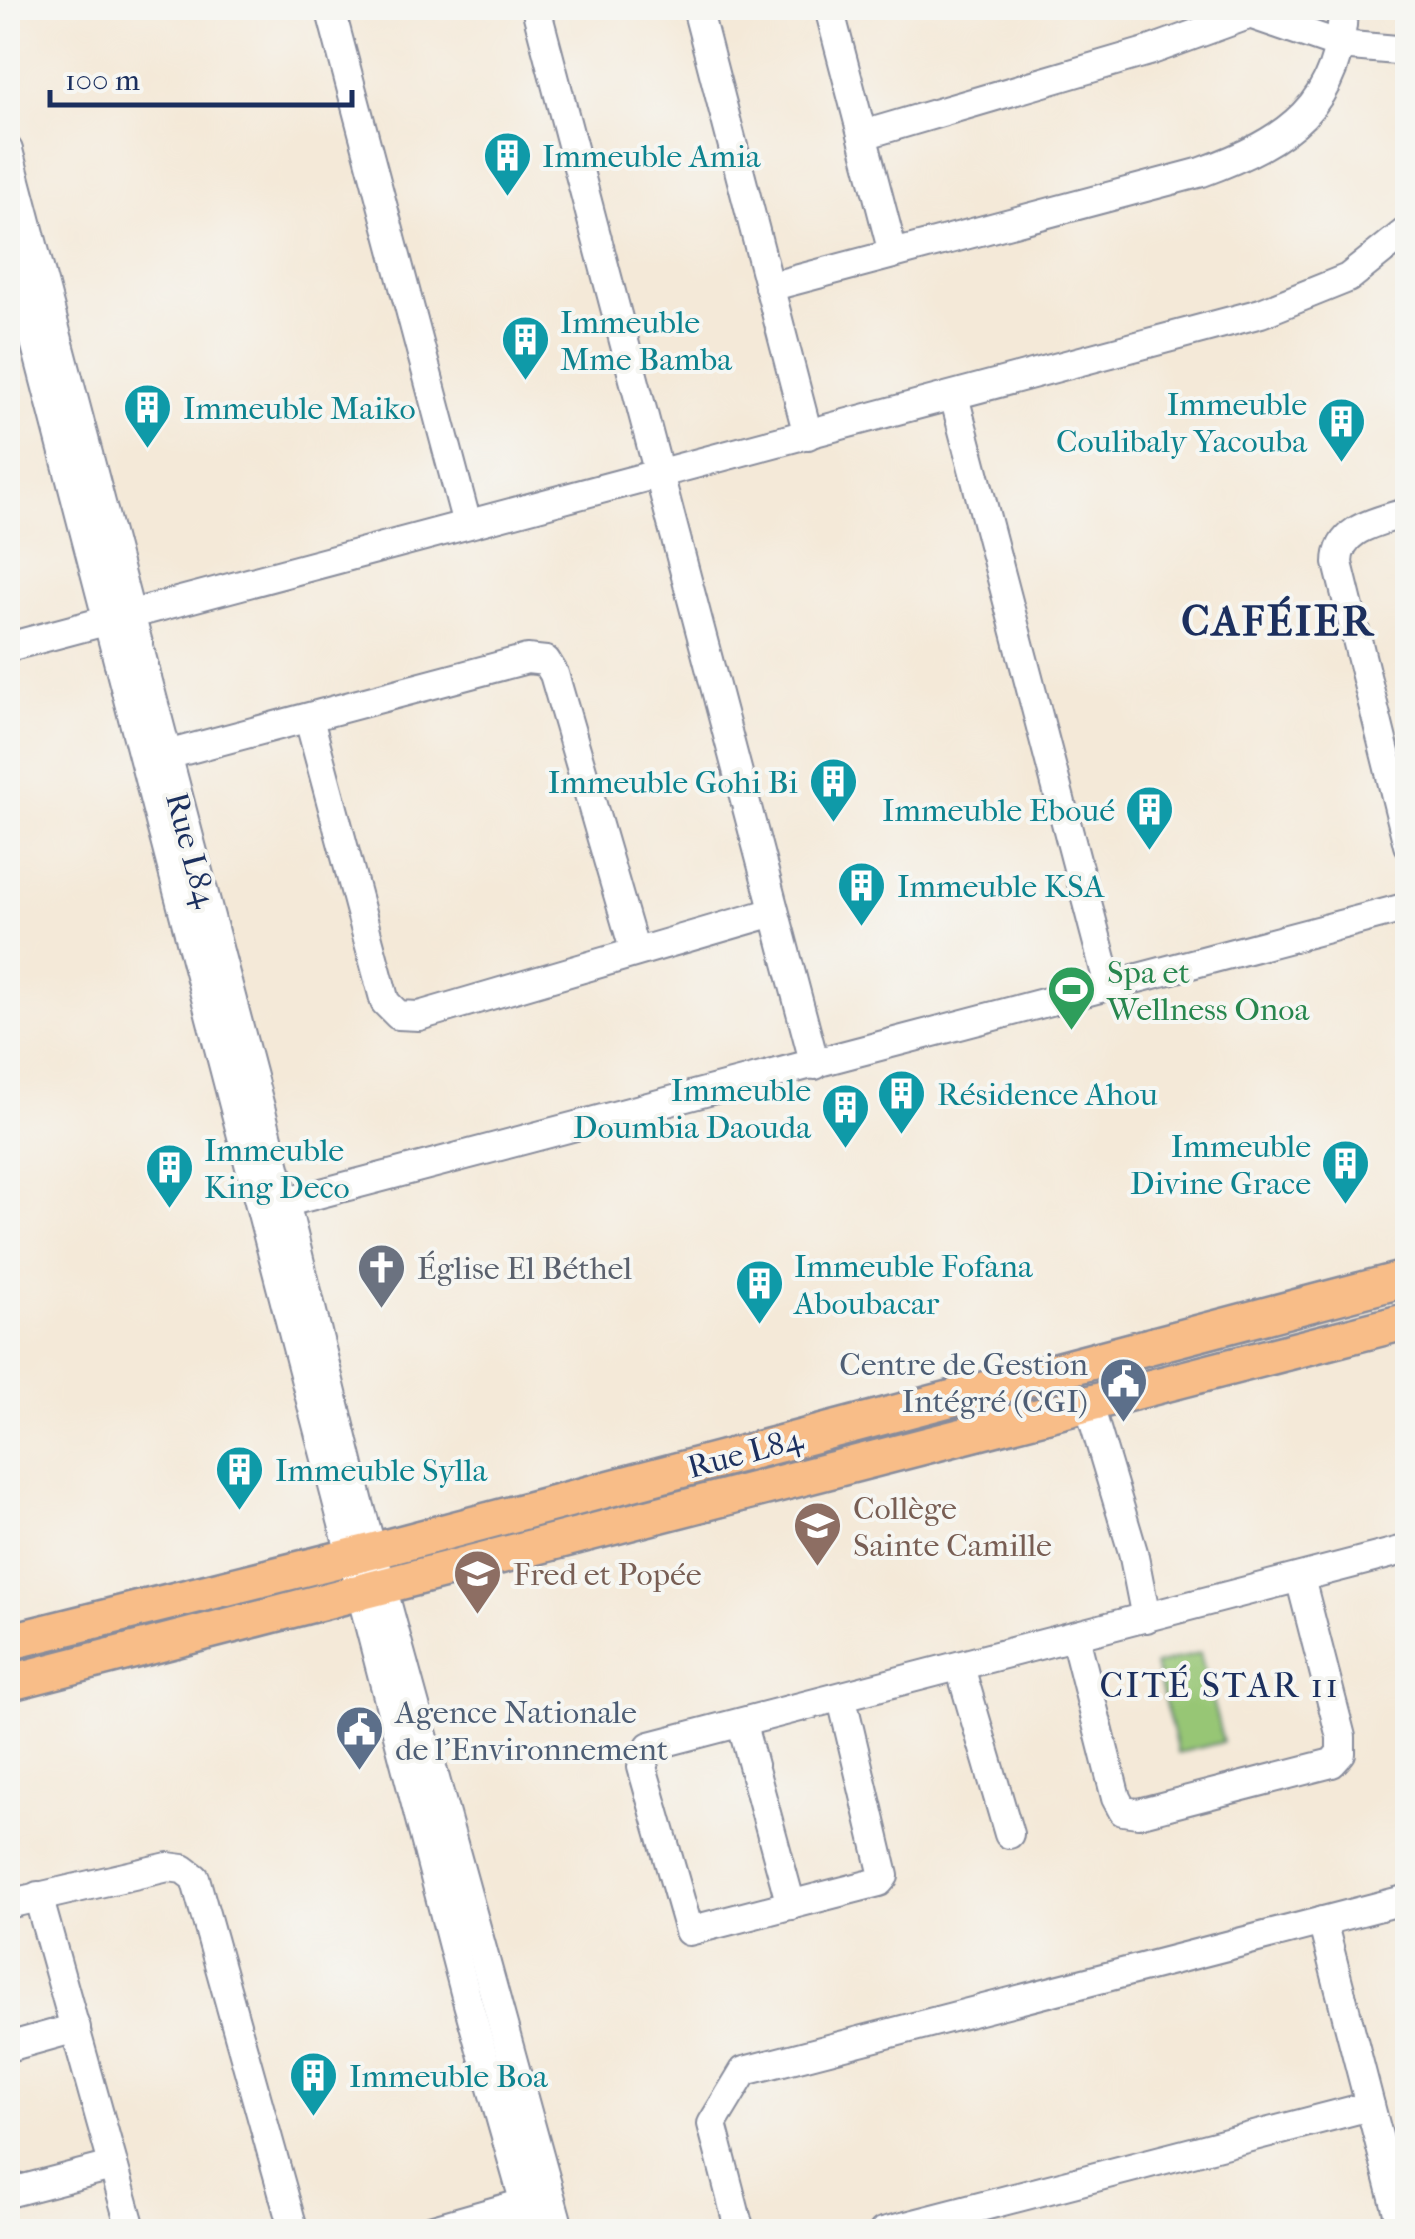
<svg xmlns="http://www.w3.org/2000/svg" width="1415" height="2239" font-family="'IM FELL French Canon',serif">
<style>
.green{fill:#97c675;stroke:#597a6a;stroke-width:2.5}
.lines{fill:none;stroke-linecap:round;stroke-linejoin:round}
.minor-casing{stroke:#888c9b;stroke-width:32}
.major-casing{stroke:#888c9b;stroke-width:40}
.minor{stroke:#fff;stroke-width:28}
.major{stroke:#f8bd88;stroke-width:35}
.labels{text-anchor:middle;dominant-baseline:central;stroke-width:8;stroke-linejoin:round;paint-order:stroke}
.culture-label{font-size:32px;fill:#0d838f;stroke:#f6f6f2;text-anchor:start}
.street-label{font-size:32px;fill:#1b2f5e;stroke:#f6f6f2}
.leisure-label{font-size:32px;fill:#27864d;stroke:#f6f6f2;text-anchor:start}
.worship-label{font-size:32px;fill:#5b616d;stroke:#f6f6f2;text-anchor:start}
.service-label{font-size:32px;fill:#4e5e75;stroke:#f6f6f2;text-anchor:end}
.education-label{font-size:32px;fill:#785e54;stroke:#f6f6f2;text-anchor:start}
.neighbourhood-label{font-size:35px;letter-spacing:2.5px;fill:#1b2f5e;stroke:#f6f6f2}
.district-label{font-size:42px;font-weight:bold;letter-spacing:2.5px;fill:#1b2f5e;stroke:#f6f6f2}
</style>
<rect width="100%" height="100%" fill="#f6f6f2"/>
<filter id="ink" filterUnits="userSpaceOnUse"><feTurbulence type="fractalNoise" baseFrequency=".01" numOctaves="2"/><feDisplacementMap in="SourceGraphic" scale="20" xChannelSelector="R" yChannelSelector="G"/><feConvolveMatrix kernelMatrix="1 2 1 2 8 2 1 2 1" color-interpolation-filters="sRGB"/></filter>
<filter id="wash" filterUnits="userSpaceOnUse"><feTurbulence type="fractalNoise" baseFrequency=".0048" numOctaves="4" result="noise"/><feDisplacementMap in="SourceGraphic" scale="40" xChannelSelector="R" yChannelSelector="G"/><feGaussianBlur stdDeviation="2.25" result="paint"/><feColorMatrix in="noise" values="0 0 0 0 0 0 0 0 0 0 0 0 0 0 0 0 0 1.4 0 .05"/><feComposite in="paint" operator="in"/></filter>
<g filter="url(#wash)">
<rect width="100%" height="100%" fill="#f4e9d8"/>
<polygon class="green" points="1200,1653 1223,1742 1178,1753 1155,1665"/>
</g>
<g filter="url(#ink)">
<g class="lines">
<defs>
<g id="minor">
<polyline points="330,8 467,524"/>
<polyline points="536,8 815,1065"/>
<polyline points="697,8 808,435"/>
<polyline points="829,8 893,253"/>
<polyline points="1232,8 1340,45 1408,51"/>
<polyline points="863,135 1149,51 1248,15"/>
<polyline points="8,150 285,1202 359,1503 560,2232"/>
<polyline points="8,238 467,2000 533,2232"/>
<path d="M769,287L1202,172C1287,141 1341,105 1343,8"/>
<polyline points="954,396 1109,986"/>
<path d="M1408,512C1379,522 1338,527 1338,563L1408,845"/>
<polyline points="8,647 1261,313 1348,278 1408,230"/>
<polyline points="309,719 385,1002 398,1015 419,1016 774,912"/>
<polyline points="148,760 527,659 546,661 554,674 634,949"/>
<polyline points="268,1207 1408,907"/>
<polyline points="1088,1402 1133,1552 1146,1618"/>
<polyline points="1075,1637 1116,1798 1123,1811 1138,1813 1332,1763 1341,1753 1341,1737 1300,1578"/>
<polyline points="960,1667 1009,1834"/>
<polyline points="842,1699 884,1876 879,1882 689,1931 642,1767 650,1746 1408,1549"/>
<polyline points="742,1725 791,1905"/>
<polyline points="38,1896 132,2232"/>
<polyline points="8,1904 168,1867 183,1869 195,1878 294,2232"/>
<polyline points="1322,1921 1403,2232"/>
<polyline points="8,2047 76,2028"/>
<polyline points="8,2193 112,2166"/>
<polyline points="423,2232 542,2198"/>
<polyline points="740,2232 712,2124 744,2071 1408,1899"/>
<polyline points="883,2232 1370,2106"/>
</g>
<g id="major">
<polyline points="8,1642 373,1551 1408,1278"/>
<polyline points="8,1683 1408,1321"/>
</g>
</defs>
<use href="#minor" class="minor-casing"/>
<use href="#major" class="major-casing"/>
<use href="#minor" class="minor"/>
<use href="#major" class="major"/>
</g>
</g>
<defs>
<symbol id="building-pin" viewBox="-11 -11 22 30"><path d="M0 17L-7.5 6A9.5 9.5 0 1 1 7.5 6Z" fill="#0f9aa8" stroke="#f6f6f2"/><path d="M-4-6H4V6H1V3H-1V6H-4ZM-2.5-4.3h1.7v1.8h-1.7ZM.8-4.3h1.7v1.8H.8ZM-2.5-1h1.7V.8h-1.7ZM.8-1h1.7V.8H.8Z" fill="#fff"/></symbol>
<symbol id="stadium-pin" viewBox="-11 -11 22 30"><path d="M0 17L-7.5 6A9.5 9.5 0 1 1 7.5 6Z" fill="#2e9e5b" stroke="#f6f6f2"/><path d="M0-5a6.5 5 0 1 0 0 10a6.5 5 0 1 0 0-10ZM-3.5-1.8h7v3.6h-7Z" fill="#fff"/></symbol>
<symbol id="church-pin" viewBox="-11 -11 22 30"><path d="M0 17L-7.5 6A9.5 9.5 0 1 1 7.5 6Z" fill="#6b7280" stroke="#f6f6f2"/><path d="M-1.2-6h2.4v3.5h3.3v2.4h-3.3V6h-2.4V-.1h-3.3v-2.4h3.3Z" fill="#fff"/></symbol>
<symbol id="civic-pin" viewBox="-11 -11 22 30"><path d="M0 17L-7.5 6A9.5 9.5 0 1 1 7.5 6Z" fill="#5c6f8a" stroke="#f6f6f2"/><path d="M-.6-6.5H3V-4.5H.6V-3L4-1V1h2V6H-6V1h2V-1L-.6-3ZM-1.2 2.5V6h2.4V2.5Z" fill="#fff"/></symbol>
<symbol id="school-pin" viewBox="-11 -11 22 30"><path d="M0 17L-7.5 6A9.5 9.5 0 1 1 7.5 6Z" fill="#8d6e63" stroke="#f6f6f2"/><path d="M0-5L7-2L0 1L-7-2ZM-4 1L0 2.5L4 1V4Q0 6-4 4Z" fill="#fff"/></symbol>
</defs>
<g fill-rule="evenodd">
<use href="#building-pin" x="480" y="128" width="55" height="75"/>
<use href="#building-pin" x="498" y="312" width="55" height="75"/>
<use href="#building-pin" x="120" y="380" width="55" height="75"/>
<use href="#building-pin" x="1314" y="394" width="55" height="75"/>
<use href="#building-pin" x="806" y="754" width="55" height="75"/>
<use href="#building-pin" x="1122" y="782" width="55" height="75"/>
<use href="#building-pin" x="834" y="858" width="55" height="75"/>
<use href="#stadium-pin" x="1044" y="962" width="55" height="75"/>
<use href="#building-pin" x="874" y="1066" width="55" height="75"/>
<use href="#building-pin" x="818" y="1080" width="55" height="75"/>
<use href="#building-pin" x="1318" y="1136" width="55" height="75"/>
<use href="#building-pin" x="142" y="1140" width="55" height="75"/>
<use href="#church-pin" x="354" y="1240" width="55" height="75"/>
<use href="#building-pin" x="732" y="1256" width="55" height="75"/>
<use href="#civic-pin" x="1096" y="1354" width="55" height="75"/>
<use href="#building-pin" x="212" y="1442" width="55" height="75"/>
<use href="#school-pin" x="790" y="1498" width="55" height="75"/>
<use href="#school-pin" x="450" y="1546" width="55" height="75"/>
<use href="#civic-pin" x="332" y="1702" width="55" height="75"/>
<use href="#building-pin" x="286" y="2048" width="55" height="75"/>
</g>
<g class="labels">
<g class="culture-label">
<text x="542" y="156">Immeuble Amia</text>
<text x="560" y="322">Immeuble<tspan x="560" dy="37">Mme Bamba</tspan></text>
<text x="1307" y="404" text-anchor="end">Immeuble<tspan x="1307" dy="37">Coulibaly Yacouba</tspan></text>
<text x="183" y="408">Immeuble Maiko</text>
<text x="798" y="782" text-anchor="end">Immeuble Gohi Bi</text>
<text x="1115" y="810" text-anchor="end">Immeuble Eboué</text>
<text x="897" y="886">Immeuble KSA</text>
<text x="811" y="1090" text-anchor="end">Immeuble<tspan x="811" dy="37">Doumbia Daouda</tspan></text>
<text x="937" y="1094">Résidence Ahou</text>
<text x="1311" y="1146" text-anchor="end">Immeuble<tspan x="1311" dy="37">Divine Grace</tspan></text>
<text x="204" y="1150">Immeuble<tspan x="204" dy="37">King Deco</tspan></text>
<text x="794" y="1266">Immeuble Fofana<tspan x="794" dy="37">Aboubacar</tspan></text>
<text x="275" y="1470">Immeuble Sylla</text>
<text x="349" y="2076">Immeuble Boa</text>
</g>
<g class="street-label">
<text transform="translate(191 850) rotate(75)">Rue L84</text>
<text transform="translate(745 1453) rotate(-15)">Rue L84</text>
</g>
<g class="leisure-label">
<text x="1107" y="972">Spa et<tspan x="1107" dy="37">Wellness Onoa</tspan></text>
</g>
<g class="worship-label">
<text x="417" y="1268">Église El Béthel</text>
</g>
<g class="service-label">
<text x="1088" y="1364">Centre de Gestion<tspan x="1088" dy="37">Intégré (CGI)</tspan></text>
<text x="395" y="1712" text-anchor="start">Agence Nationale<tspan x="395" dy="37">de l'Environnement</tspan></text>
</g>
<g class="education-label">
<text x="853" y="1508">Collège<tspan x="853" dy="37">Sainte Camille</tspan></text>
<text x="513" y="1574">Fred et Popée</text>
</g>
<g class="neighbourhood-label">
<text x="1220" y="1685">CITÉ STAR 11</text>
</g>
<g class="district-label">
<text x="1278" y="621">CAFÉIER</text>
</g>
</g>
<rect width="1415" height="2239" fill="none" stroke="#f6f6f2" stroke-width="40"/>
<path d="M50 90v15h302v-15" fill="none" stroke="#1b2f5e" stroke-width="5"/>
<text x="65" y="90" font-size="30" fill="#1b2f5e" stroke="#f6f6f2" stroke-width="8" paint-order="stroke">100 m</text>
</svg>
